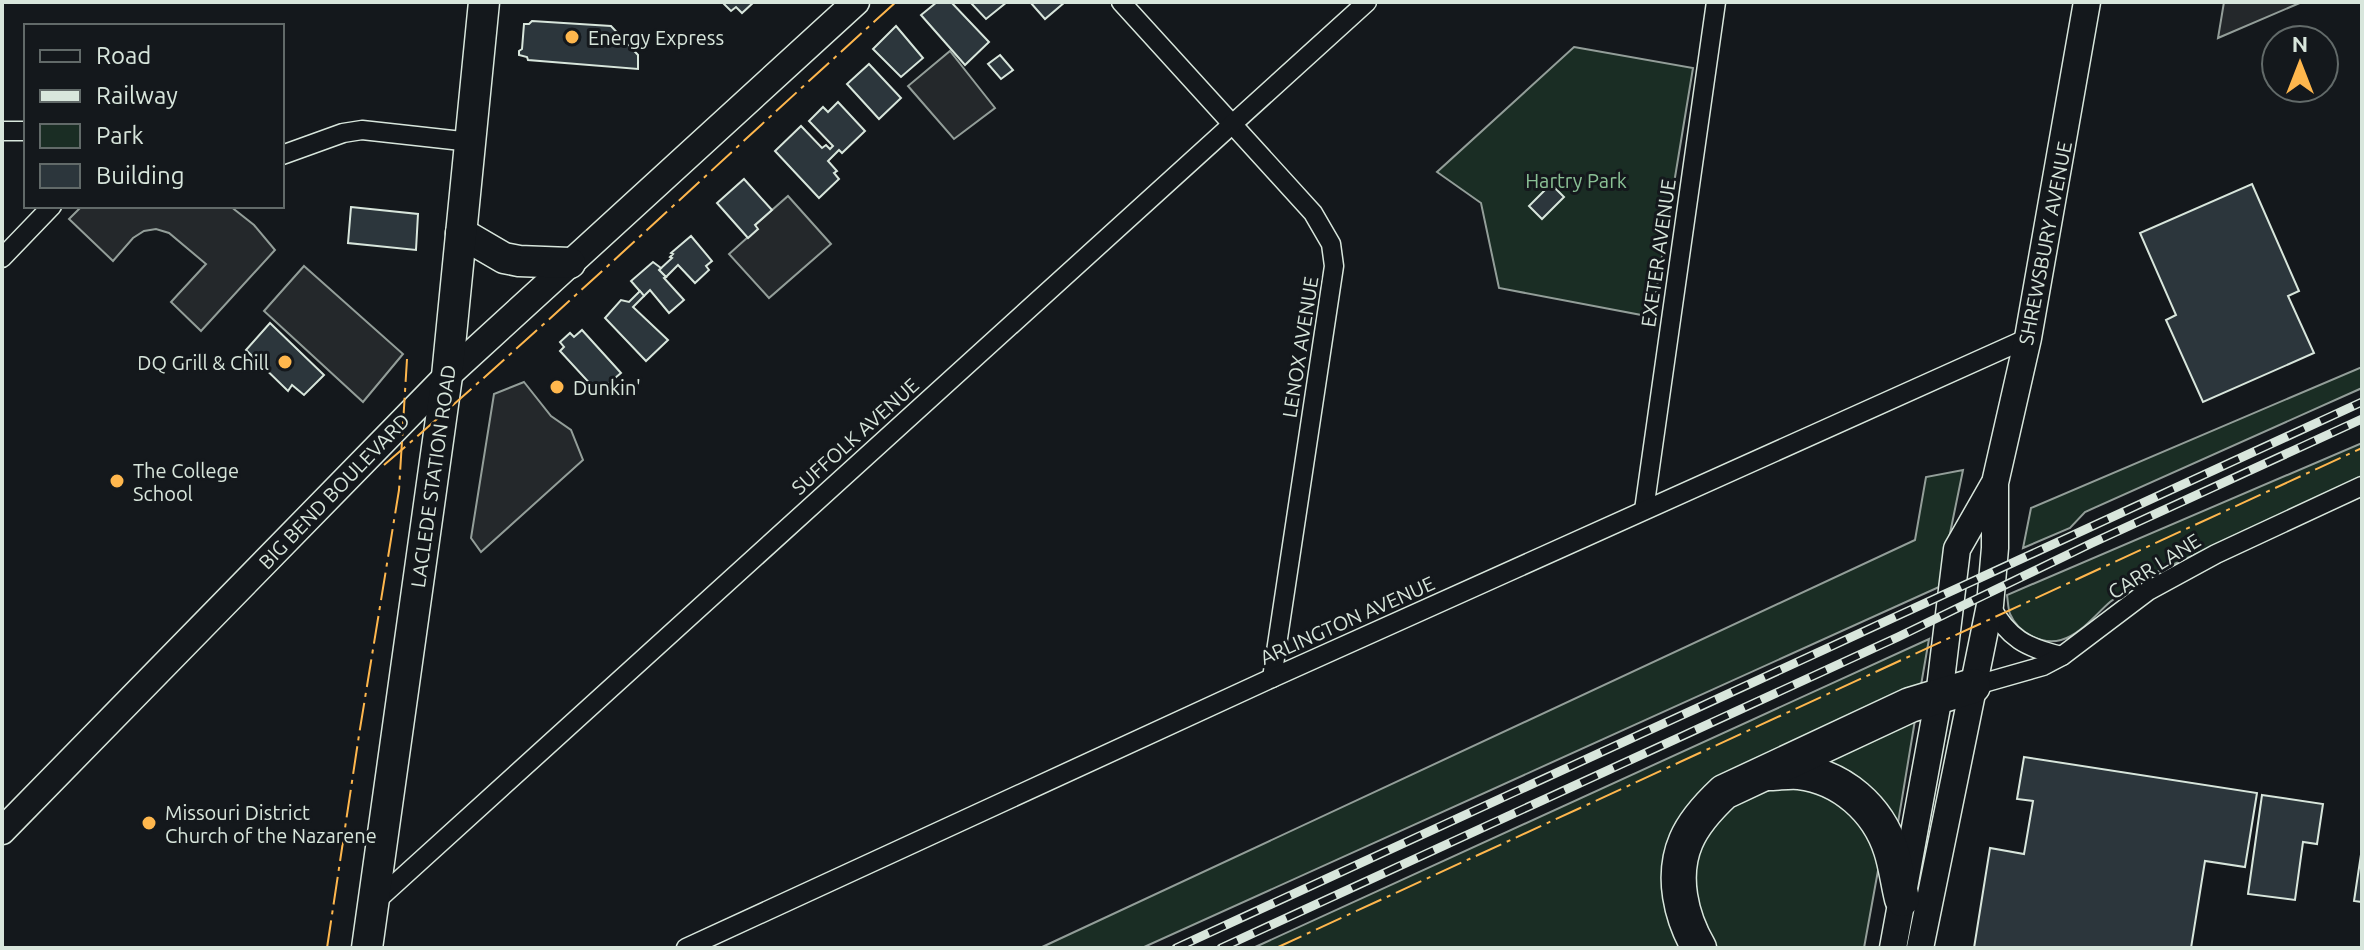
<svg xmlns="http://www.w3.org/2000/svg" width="2364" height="950" font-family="Ubuntu,sans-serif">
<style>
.green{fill:#1a2d24;stroke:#939e99;stroke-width:2}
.parking{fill:#24282b;stroke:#939e99;stroke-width:2}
.building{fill:#2c363c;stroke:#d8e6dc;stroke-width:2}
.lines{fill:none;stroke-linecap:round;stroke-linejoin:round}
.minor-casing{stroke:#d8e6dc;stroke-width:21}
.secondary-casing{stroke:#d8e6dc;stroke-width:29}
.primary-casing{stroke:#d8e6dc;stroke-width:33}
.motorway-casing{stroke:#d8e6dc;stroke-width:37}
.minor{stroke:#14181c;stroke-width:18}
.secondary{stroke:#14181c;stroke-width:26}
.primary{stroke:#14181c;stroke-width:30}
.motorway{stroke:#14181c;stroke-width:34}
.rail-casing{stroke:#d8e6dc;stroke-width:9}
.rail{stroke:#14181c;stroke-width:6;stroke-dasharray:18;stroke-linecap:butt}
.power{stroke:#ffb74d;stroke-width:2;stroke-dasharray:28 6 4 6;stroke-linecap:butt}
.poi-dot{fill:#ffb74d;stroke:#14181c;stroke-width:3}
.labels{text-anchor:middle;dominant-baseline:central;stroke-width:6;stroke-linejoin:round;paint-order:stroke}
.poi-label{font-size:20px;fill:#d8e6dc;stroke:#14181c;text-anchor:start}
.park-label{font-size:20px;fill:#8ac095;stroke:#14181c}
.street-label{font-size:20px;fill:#d8e6dc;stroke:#14181c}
</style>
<rect width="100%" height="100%" fill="#14181c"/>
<g class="green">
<polygon points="1574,47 1693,68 1652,317 1499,288 1481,203 1437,172"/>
<polygon points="2362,367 2362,388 2085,512 2070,528 2023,548 2031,508"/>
<path d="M2362,443V478L2157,572C2140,581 2125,590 2110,602C2095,615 2080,635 2061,640C2042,645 2018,633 2010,614C2008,609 2008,601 2007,595Z"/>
<polygon points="1963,470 1939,587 1142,948 1040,948 1915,540 1926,477"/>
<polygon points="1929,639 1920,691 1693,805 1688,948 1253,948"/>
<polygon points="1916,714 1896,835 1807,765"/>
<polygon points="1786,782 1814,786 1866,821 1879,865 1864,948 1716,948 1700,925 1693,890 1695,858 1708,830 1726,807"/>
</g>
<g class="parking">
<polygon points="2224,2 2302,2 2218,38"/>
<polygon points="950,51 995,108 954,139 908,86"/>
<polygon points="788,196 831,244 769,298 729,254 757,229 755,225"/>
<polygon points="82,206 230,206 254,225 275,250 201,331 171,302 206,264 169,233 156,229 144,231 133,238 113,261 69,219"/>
<polygon points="304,266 403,354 363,402 264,311"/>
<polygon points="524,382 551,416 571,430 583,460 481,552 471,538 494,394"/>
</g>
<g class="building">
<polygon points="722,2 754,2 742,13 736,7 731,11"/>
<polygon points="937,2 951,2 989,42 965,65 921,15"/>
<polygon points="970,2 1007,2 986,19"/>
<polygon points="1030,2 1065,2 1045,19"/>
<polygon points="532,21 611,26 638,55 638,69 528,60 527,57 519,55 519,51 522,49 524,24 529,24"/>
<polygon points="896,26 923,58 901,77 873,49"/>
<polygon points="1000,55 1013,70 1001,79 988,64"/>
<polygon points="869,64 901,98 879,119 847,84"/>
<polygon points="838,102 865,131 842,153 839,150 828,161 837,171 834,173 839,179 819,198 775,151 801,126 822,148 826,145 830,149 833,146 809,121 823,107 828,112"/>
<polygon points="744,179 772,210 755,225 758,229 748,238 717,203"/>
<polygon points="1551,184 1564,197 1542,219 1529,206"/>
<polygon points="2252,184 2299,291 2288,296 2314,353 2203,402 2166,320 2176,315 2140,233"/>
<polygon points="351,207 418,214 416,250 348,243"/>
<polygon points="691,236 712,261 706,266 709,270 695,283 678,265 666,277 659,270 672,258 670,257 673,254 671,253"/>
<polygon points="653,262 661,268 659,270 666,277 664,278 684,300 669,313 650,290 644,296 631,281"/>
<polygon points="640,291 644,296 633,307 668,340 646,361 605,318 621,300 629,302"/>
<polygon points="270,323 324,375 304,395 292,385 288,391 246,350"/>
<polygon points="582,330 621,373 602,389 597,384 593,387 560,351 564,347 560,342 570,333 574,337"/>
<polygon points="2024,757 2257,793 2245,867 2205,861 2191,948 1974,948 1990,848 2024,854 2033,801 2017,799"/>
<polygon points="2262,795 2323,804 2317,844 2303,842 2295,900 2248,894"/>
<polygon points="2362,848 2362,902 2354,901"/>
</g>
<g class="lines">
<defs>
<g id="minor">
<polyline points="1121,2 1313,213 1331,244 1334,266 1272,678"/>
<polyline points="2,131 26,131"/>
<polyline points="282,155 343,133 362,130 471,142"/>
<polyline points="2,258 52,206"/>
<polyline points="1644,510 1716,2"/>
<path d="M1990,605C2008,638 2026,648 2062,656"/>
<polyline points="1973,686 2043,666 2062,656 2148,591 2216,554 2362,486"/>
<polyline points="374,903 1367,2"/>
<polyline points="686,948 1272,678 2028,338"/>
</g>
<g id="secondary">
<polyline points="2,831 447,376 856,2"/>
<polyline points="1893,948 1939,696 1957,549 1993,486"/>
<polyline points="1920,948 1990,605 1995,548 1995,483 2028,338 2087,2"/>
</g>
<g id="primary">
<polyline points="461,233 504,258 519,261 570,263"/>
<polyline points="367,948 447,376 484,2"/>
</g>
<g id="motorway">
<path d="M1768,773C1778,773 1789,771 1799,772C1842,777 1878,809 1891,850C1896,865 1898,883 1902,899"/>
<path d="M1699,948C1681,917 1671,876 1686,841C1694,822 1709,806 1724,792L1910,705L1973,686"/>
</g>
</defs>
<use href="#minor" class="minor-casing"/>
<use href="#secondary" class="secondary-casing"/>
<use href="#primary" class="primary-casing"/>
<use href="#motorway" class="motorway-casing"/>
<use href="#minor" class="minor"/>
<use href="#secondary" class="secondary"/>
<use href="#primary" class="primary"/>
<use href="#motorway" class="motorway"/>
<defs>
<g id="rail">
<polyline points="1176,948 2362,402"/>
<polyline points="1221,948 1898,637 2092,543 2362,419"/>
</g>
</defs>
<use href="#rail" class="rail-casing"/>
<use href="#rail" class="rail"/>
<g class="power">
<path d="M384,465C559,315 725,156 896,2"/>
<polyline points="327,948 359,735 399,490 407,359"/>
<polyline points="1276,948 2362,448"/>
</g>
</g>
<g class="poi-dot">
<circle cx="572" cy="37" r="8"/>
<circle cx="285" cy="362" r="8"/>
<circle cx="557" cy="387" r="8"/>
<circle cx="117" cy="481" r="8"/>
<circle cx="149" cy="823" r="8"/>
</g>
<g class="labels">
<g class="poi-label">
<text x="588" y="37">Energy Express</text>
<text x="269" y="362" text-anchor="end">DQ Grill &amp; Chill</text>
<text x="573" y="387">Dunkin'</text>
<text x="133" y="470">The College<tspan x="133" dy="23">School</tspan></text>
<text x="165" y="812">Missouri District<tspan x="165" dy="23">Church of the Nazarene</tspan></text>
</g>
<g class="park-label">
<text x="1576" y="180">Hartry Park</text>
</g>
<g class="street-label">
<text transform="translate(2045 243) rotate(-79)">SHREWSBURY AVENUE</text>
<text transform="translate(1658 253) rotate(-82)">EXETER AVENUE</text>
<text transform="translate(1300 347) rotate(-81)">LENOX AVENUE</text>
<text transform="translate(855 436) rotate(-42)">SUFFOLK AVENUE</text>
<text transform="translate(433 476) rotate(-82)">LACLEDE STATION ROAD</text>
<text transform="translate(334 491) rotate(-46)">BIG BEND BOULEVARD</text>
<text transform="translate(2154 566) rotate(-32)">CARR LANE</text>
<text transform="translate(1347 620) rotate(-24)">ARLINGTON AVENUE</text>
</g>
</g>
<rect width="2364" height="950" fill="none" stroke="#d8e6dc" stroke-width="8"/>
<rect x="24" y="24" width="260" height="184" fill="#14181c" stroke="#626a69" stroke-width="2"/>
<rect x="40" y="50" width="40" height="12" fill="#14181c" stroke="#626a69" stroke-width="2"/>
<text x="96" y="64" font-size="24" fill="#d8e6dc">Road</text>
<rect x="40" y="90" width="40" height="12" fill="#d8e6dc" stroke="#626a69" stroke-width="2"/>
<text x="96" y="104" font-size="24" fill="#d8e6dc">Railway</text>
<rect x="40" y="124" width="40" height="24" fill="#1a2d24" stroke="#626a69" stroke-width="2"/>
<text x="96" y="144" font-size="24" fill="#d8e6dc">Park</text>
<rect x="40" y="164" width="40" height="24" fill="#2c363c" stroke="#626a69" stroke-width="2"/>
<text x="96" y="184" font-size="24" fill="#d8e6dc">Building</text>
<g transform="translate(2300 64)"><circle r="38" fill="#14181c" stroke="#626a69" stroke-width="2"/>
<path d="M0-6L14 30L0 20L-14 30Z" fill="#ffb74d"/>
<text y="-12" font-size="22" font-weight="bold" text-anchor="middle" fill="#d8e6dc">N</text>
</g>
</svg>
